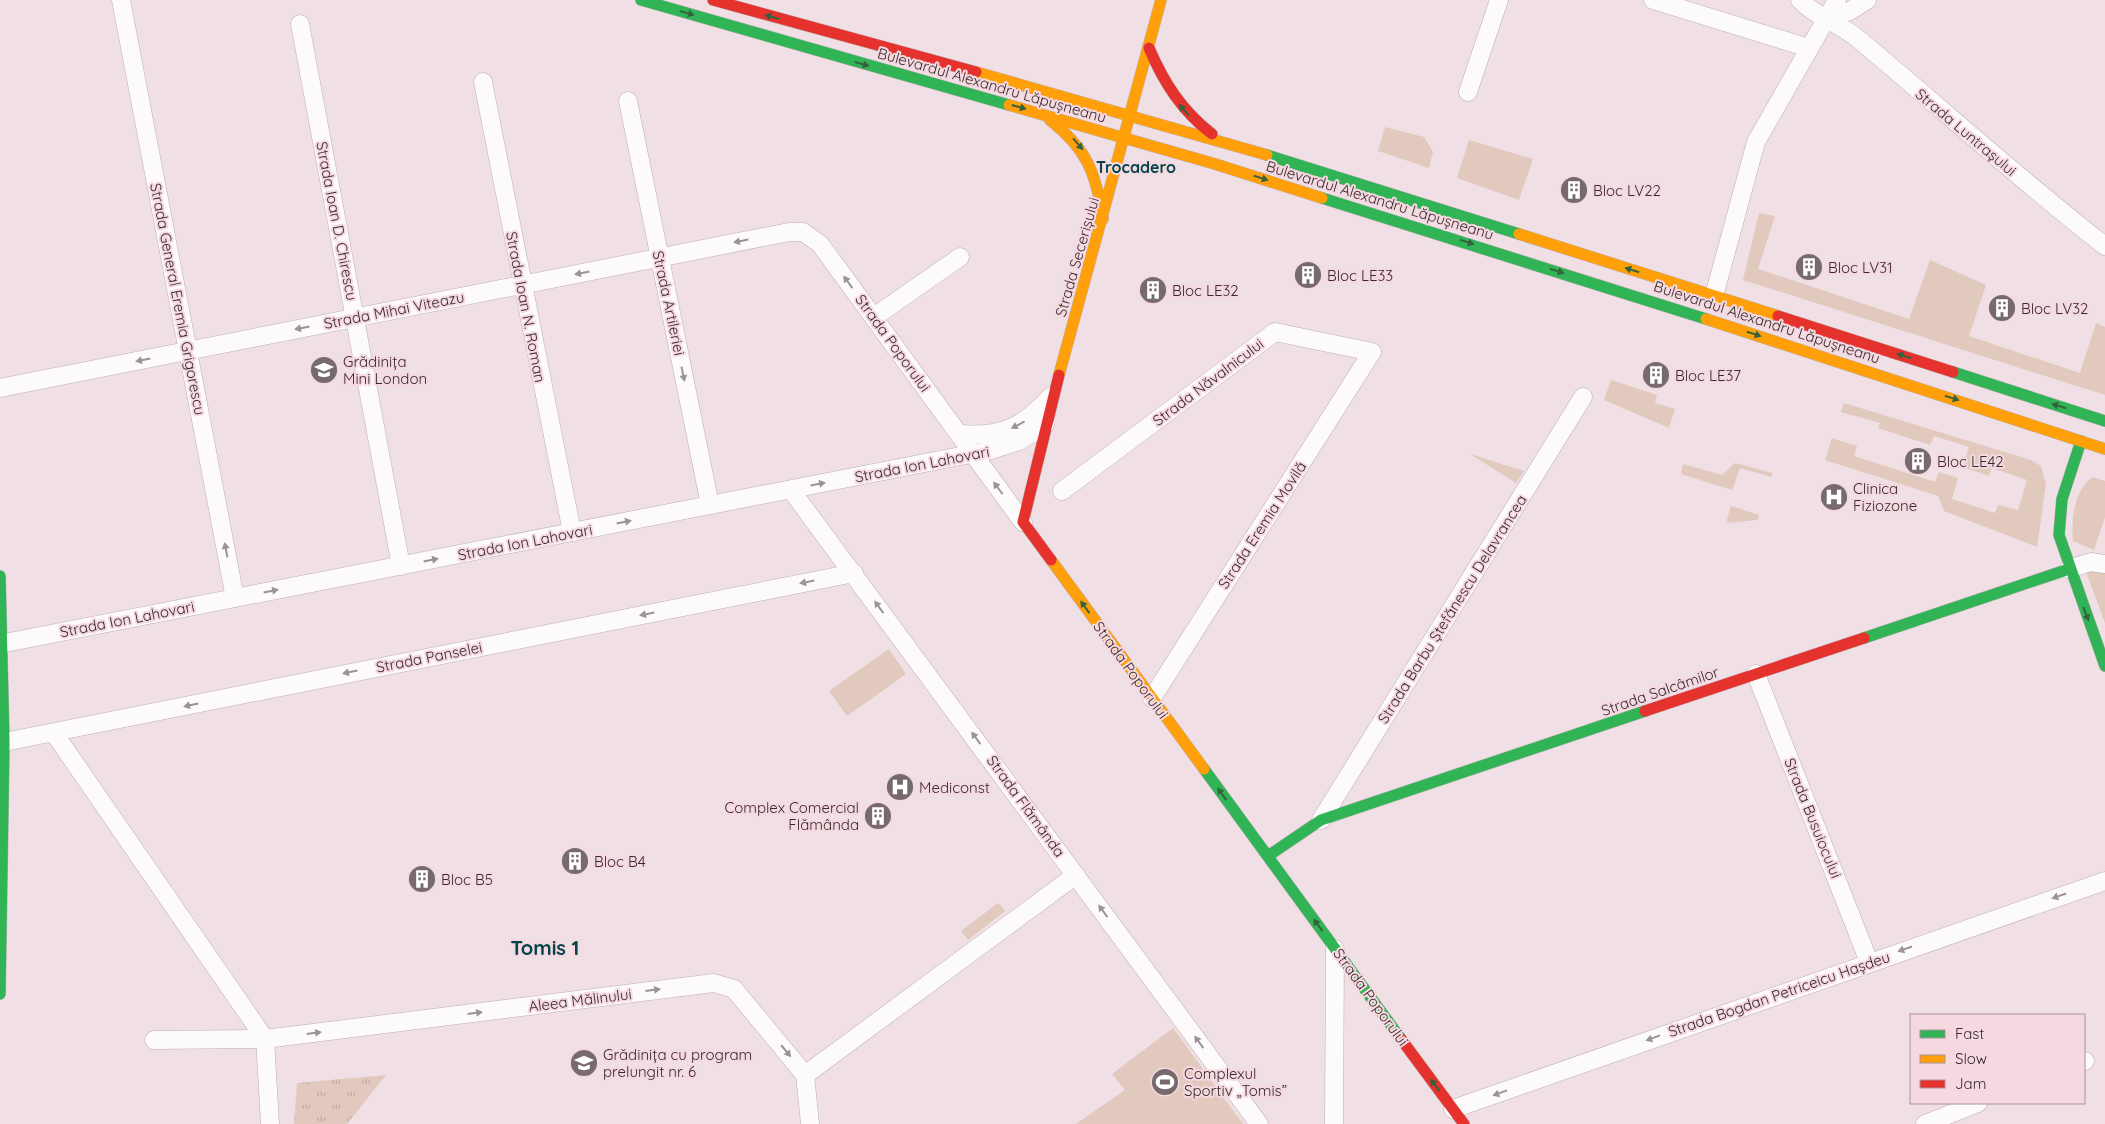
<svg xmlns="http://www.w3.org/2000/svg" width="2105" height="1124" font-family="Quicksand,sans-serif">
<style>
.green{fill:#e1c9be}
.park{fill:url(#park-tufts)}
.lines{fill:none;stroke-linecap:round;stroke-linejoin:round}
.street-casing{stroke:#bcafb3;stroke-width:19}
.fast-casing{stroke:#bcafb3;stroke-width:12}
.slow-casing{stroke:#bcafb3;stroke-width:12}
.jam-casing{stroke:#bcafb3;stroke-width:12}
.street{stroke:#fdfafb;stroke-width:18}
.fast{stroke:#30b455;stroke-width:11}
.slow{stroke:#ff9f0a;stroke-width:11}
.jam{stroke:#e5322d;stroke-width:11}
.oneway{fill:#34623d}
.oneway2{fill:#9a9294}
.labels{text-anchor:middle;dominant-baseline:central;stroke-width:4;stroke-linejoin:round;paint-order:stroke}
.street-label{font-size:15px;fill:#362b2d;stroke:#f6d9e0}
.poi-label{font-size:15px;fill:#362b2d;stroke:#f6d9e0;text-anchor:start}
.neighbourhood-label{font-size:16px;font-weight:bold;fill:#04454d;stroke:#f6d9e0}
.district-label{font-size:20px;font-weight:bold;fill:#04454d;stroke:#f6d9e0}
</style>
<defs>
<pattern id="park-tufts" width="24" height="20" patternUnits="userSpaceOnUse" patternTransform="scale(1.25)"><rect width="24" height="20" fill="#e1c9be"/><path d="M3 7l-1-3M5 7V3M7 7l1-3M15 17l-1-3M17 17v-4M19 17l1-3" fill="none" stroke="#c2ada4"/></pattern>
</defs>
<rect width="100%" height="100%" fill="#f0dfe4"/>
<g class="green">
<polygon points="1385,127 1424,137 1433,152 1429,168 1378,151"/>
<polygon points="1469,140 1533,159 1519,200 1457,178"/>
<polygon points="1759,213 1775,216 1758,269 1909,319 1930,260 1986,285 1969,336 2080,373 2096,323 2105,327 2105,395 1743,280"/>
<polygon points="1611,380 1657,395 1655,403 1675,409 1669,428 1604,400"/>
<polygon points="1844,403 2031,460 2041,466 2046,484 2037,547 1944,511 1938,496 1825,460 1832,438 1857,446 1854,456 1935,482 1939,472 1958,478 1952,499 1995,513 1998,505 2018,510 2027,480 1992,468 1989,476 1963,467 1969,447 1934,436 1930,445 1878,428 1880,423 1841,412"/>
<polygon points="1470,454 1524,471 1516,483"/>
<polygon points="1735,463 1773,473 1771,477 1740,468 1732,490 1681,474 1683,464 1722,475"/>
<path d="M2093,477L2105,481V517L2094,550L2073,541C2071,520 2074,489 2093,477Z"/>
<polygon points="1731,506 1759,515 1757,520 1726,523"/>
<polygon points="2099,568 2105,570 2105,623 2086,572"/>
<polygon points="889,649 906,674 847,716 829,691"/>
<polygon points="998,903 1005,911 968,940 961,931"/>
<polygon points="1173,1028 1243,1124 1076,1124 1125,1090 1112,1074"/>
</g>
<polygon class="park" points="386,1075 347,1124 294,1124 297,1083"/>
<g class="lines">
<defs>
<g id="street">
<polyline points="121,0 235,598"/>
<polyline points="1653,0 1809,48"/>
<path d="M1800,0C1816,17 1840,24 1857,38C1940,107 2020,180 2105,246"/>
<polyline points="1825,19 1850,11 1867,0"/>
<polyline points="300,24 401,566"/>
<polyline points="483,82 572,532"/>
<polyline points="1468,92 1499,0"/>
<polyline points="628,101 710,505"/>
<polyline points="1714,296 1756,142 1837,0"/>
<polyline points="874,317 960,257"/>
<polyline points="0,388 789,232 803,232 820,244 1023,522"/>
<path d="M959,434C1001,437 1022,428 1050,397"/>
<polyline points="791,490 1259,1124"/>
<polyline points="1062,491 1275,332 1372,352 1152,698"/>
<polyline points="2069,569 2091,562 2105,564"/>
<polyline points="0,644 991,450 1019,441 1045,425"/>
<polyline points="1756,674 1869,962"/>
<polyline points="54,733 265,1039"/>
<polyline points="4,742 854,573"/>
<polyline points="1321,820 1583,397"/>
<polyline points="265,1039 270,1124"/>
<polyline points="154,1040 265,1039 714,983 734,989 805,1075 810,1124"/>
<polyline points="2084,1061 2085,1061"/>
<polyline points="805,1075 1076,875"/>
<polyline points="1453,1109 2105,881"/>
<polyline points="1334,1124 1335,949"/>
<polyline points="1925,1124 1978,1103"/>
</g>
<g id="fast">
<polyline points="641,0 1009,105"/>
<polyline points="1267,155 1519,234"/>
<polyline points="1322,198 1706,319"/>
<polyline points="1953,372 2105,421"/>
<polyline points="2081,441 2062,499 2059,535 2105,666"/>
<polyline points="0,576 4,742 0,994"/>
<polyline points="1864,638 2069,569"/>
<polyline points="1204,769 1401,1039"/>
<polyline points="1268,856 1321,820 1645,711"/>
</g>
<g id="slow">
<polyline points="976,72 1267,155"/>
<polyline points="1009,105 1215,164 1322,198"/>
<path d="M1050,120C1087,149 1096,173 1103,219"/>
<polyline points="1519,234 1778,316"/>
<polyline points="1706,319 2105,449"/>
<polyline points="1059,375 1161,0"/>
<polyline points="1051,560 1204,769"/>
</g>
<g id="jam">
<polyline points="713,0 976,72"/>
<path d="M1149,48C1164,83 1182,111 1212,134"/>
<polyline points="1778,316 1953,372"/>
<polyline points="1051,560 1023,522 1059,375"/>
<polyline points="1645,711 1864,638"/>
<polyline points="1401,1039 1464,1124"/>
</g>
</defs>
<use href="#street" class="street-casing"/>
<use href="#fast" class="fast-casing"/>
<use href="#slow" class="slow-casing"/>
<use href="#jam" class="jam-casing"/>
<use href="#street" class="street"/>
<use href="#fast" class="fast"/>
<use href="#slow" class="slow"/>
<use href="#jam" class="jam"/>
</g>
<defs><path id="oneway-solid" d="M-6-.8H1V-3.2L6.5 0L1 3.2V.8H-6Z" transform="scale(1.25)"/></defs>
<g class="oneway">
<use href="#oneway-solid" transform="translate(687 13) rotate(16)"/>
<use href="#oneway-solid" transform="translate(772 17) rotate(-164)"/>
<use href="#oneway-solid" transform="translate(862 64) rotate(16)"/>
<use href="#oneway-solid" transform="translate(1019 107) rotate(16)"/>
<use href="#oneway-solid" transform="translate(1184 110) rotate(-131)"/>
<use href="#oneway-solid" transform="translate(1078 144) rotate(49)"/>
<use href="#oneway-solid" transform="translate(1261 178) rotate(17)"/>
<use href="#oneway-solid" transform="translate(1467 242) rotate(18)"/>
<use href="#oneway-solid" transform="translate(1632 270) rotate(-162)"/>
<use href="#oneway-solid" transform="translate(1557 271) rotate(18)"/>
<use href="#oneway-solid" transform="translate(1754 334) rotate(18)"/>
<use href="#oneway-solid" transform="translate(1904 356) rotate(-162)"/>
<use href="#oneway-solid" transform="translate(1952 398) rotate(18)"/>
<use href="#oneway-solid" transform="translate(2059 406) rotate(-162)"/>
<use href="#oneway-solid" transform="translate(1085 607) rotate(-126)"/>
<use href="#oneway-solid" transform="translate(2086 614) rotate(69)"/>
<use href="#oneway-solid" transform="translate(1222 794) rotate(-126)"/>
<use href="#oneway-solid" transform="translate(1318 925) rotate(-126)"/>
<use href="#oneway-solid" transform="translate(1435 1085) rotate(-126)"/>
</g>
<g class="oneway2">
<use href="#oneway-solid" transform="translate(741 241) rotate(169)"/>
<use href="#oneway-solid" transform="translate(582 273) rotate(169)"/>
<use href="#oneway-solid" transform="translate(848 282) rotate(-126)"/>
<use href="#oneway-solid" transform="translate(302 328) rotate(169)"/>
<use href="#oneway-solid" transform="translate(143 360) rotate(169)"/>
<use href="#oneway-solid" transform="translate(683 374) rotate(78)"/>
<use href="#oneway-solid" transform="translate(1018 425) rotate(152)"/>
<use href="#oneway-solid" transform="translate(818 484) rotate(-11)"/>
<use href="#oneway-solid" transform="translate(998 488) rotate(-127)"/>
<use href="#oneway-solid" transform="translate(624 522) rotate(-11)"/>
<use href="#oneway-solid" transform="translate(226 550) rotate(-101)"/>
<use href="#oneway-solid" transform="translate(431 560) rotate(-11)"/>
<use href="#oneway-solid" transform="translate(807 582) rotate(169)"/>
<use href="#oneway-solid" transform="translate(271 591) rotate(-11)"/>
<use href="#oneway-solid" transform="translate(879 607) rotate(-126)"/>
<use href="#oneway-solid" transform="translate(647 614) rotate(169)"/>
<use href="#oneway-solid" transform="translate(350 672) rotate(168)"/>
<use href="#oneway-solid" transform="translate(191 705) rotate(168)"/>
<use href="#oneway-solid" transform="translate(976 738) rotate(-126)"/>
<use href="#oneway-solid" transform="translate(2059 896) rotate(161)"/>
<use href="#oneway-solid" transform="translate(1103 911) rotate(-126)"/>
<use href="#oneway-solid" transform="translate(1905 949) rotate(161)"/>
<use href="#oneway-solid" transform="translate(653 990) rotate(-7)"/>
<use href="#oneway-solid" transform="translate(475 1013) rotate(-7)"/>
<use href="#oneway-solid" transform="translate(314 1033) rotate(-7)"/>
<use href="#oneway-solid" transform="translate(1653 1038) rotate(160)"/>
<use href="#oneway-solid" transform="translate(1199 1042) rotate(-126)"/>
<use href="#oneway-solid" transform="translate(786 1051) rotate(50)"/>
<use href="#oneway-solid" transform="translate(1500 1093) rotate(160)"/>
</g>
<defs>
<symbol id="building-disc" viewBox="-11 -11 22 22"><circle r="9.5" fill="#776a6d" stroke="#f6d9e0"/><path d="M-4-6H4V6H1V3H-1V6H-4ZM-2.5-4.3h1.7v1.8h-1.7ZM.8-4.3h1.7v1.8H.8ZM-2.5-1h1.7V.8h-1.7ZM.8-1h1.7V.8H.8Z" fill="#fff"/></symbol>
<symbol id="school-disc" viewBox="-11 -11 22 22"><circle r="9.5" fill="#776a6d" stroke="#f6d9e0"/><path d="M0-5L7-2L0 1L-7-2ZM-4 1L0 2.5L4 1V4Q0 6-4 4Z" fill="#fff"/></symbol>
<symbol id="hospital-disc" viewBox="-11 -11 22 22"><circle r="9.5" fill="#776a6d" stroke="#f6d9e0"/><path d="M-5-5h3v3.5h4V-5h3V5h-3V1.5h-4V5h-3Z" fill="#fff"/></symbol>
<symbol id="stadium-disc" viewBox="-11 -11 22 22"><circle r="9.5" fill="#776a6d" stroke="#f6d9e0"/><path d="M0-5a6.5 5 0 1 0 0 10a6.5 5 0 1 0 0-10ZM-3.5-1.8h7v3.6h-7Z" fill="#fff"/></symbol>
</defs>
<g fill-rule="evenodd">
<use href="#building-disc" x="1558" y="174" width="32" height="32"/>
<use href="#building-disc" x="1793" y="251" width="32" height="32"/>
<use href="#building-disc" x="1292" y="259" width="32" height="32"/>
<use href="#building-disc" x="1137" y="274" width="32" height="32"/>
<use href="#building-disc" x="1986" y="292" width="32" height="32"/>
<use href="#school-disc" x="308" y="354" width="32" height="32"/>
<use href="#building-disc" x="1640" y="359" width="32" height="32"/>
<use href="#building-disc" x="1902" y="445" width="32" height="32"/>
<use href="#hospital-disc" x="1818" y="481" width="32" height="32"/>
<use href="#hospital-disc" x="884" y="771" width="32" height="32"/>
<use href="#building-disc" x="862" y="800" width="32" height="32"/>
<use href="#building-disc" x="559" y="845" width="32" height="32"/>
<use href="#building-disc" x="406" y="863" width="32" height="32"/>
<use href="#school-disc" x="568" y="1047" width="32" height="32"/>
<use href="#stadium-disc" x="1149" y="1066" width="32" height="32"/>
</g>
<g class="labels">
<g class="street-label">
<text transform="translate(992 85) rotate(16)">Bulevardul Alexandru Lăpușneanu</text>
<text transform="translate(1966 132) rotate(40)">Strada Luntrașului</text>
<text transform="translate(1380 200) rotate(17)">Bulevardul Alexandru Lăpușneanu</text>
<text transform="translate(337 221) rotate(79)">Strada Ioan D. Chirescu</text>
<text transform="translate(1077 257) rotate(-74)">Strada Secerișului</text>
<text transform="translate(178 299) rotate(79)">Strada General Eremia Grigorescu</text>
<text transform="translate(669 303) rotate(78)">Strada Artileriei</text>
<text transform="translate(526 307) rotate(79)">Strada Ioan N. Roman</text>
<text transform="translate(394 310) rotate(-11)">Strada Mihai Viteazu</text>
<text transform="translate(1767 322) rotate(18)">Bulevardul Alexandru Lăpușneanu</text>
<text transform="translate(893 343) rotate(54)">Strada Poporului</text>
<text transform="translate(1208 382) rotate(-37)">Strada Năvalnicului</text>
<text transform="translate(922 464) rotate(-11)">Strada Ion Lahovari</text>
<text transform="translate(1262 525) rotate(-57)">Strada Eremia Movilă</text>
<text transform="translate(525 542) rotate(-11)">Strada Ion Lahovari</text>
<text transform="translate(1452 609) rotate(-58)">Strada Barbu Ștefănescu Delavrancea</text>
<text transform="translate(127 619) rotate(-11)">Strada Ion Lahovari</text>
<text transform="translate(429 657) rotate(-11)">Strada Panselei</text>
<text transform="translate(1131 670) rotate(54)">Strada Poporului</text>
<text transform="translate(1660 691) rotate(-19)">Strada Salcâmilor</text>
<text transform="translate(1026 806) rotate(54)">Strada Flămânda</text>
<text transform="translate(1813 818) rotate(68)">Strada Busuiocului</text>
<text transform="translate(1779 994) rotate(-19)">Strada Bogdan Petriceicu Hașdeu</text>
<text transform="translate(1371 997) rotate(54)">Strada Poporului</text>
<text transform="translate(580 1000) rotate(-7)">Aleea Mălinului</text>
</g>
<g class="poi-label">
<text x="1593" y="190">Bloc LV22</text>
<text x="1828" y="267">Bloc LV31</text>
<text x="1327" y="275">Bloc LE33</text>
<text x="1172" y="290">Bloc LE32</text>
<text x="2021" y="308">Bloc LV32</text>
<text x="343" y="361">Grădinița<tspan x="343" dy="17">Mini London</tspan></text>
<text x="1675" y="375">Bloc LE37</text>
<text x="1937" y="461">Bloc LE42</text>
<text x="1853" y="488">Clinica<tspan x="1853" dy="17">Fiziozone</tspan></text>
<text x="919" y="787">Mediconst</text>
<text x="859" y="807" text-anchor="end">Complex Comercial<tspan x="859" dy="17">Flămânda</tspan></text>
<text x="594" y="861">Bloc B4</text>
<text x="441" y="879">Bloc B5</text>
<text x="603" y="1054">Grădinița cu program<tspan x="603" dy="17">prelungit nr. 6</tspan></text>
<text x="1184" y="1073">Complexul<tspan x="1184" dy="17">Sportiv „Tomis”</tspan></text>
</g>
<g class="neighbourhood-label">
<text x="1136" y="167">Trocadero</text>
</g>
<g class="district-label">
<text x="545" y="947">Tomis 1</text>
</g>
</g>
<rect x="1910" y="1014" width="175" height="90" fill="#f6d9e0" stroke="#a99398"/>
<rect x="1920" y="1030" width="25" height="8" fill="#30b455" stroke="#a99398"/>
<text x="1955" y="1039" font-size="15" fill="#362b2d">Fast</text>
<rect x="1920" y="1055" width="25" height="8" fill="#ff9f0a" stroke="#a99398"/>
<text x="1955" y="1064" font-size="15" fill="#362b2d">Slow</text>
<rect x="1920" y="1080" width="25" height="8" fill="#e5322d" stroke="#a99398"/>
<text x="1955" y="1089" font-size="15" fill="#362b2d">Jam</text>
</svg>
